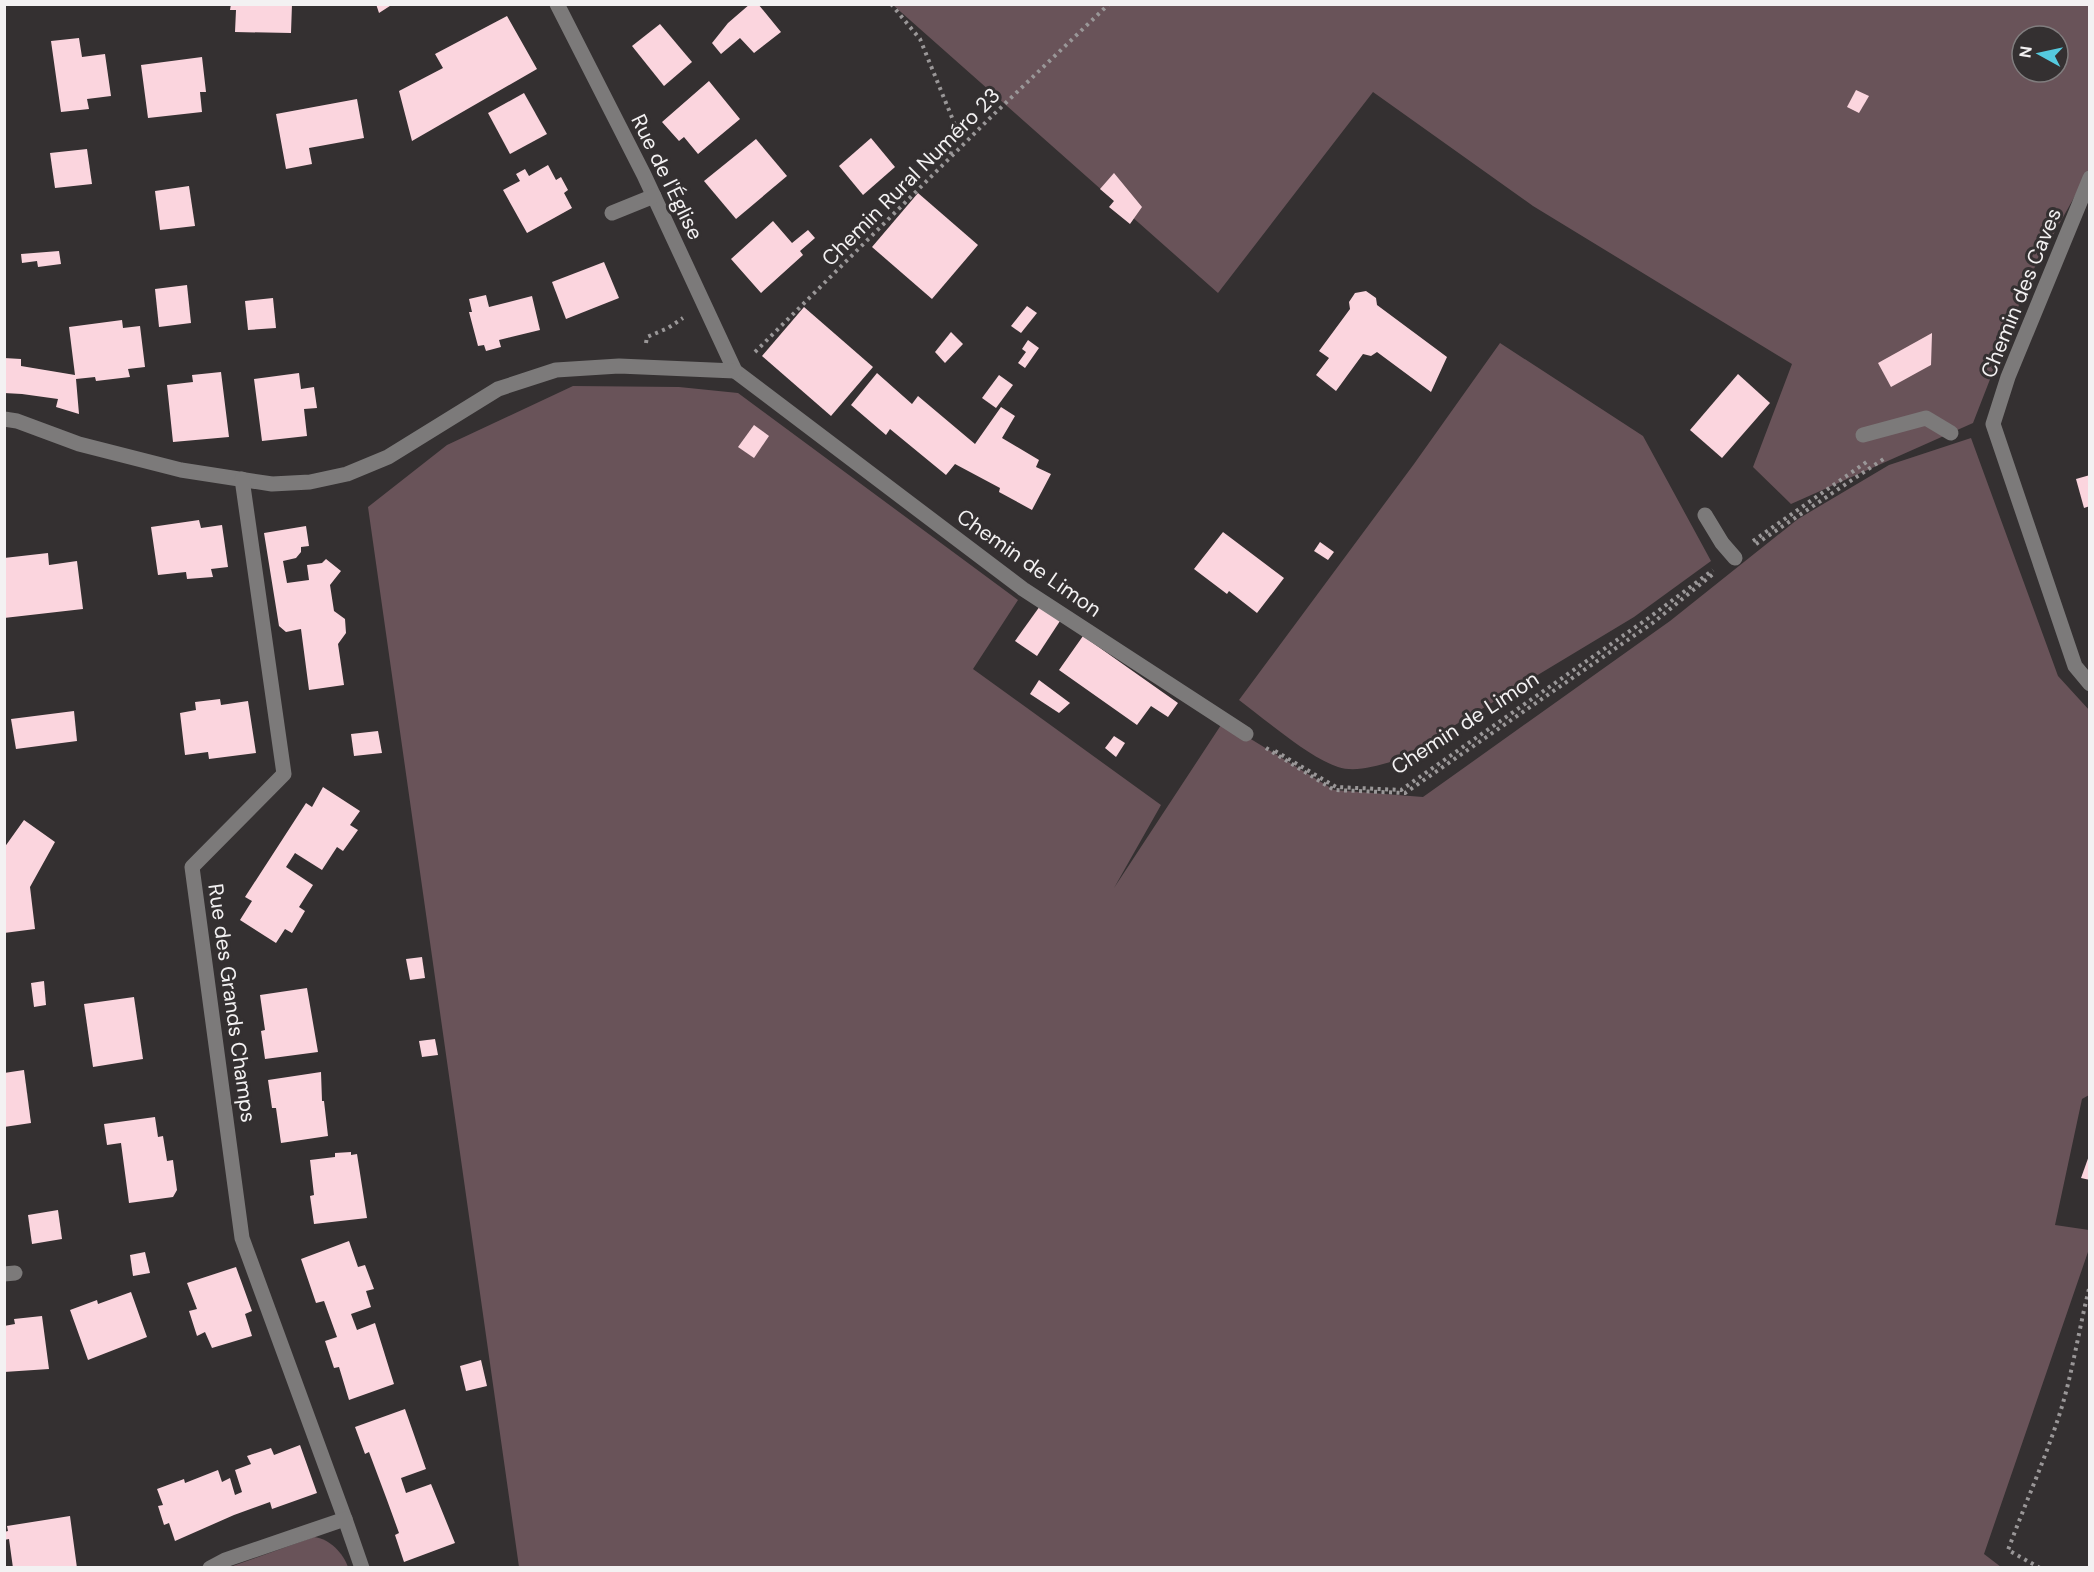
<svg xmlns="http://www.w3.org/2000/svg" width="2094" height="1572" font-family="'DM Sans',sans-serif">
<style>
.green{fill:#695359;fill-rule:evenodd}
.building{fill:#fbd5de}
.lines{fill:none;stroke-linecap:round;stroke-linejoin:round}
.path{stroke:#9a9798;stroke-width:4;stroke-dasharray:3 4.5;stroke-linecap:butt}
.minor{stroke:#7c7a7a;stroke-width:15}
.labels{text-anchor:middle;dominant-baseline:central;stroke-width:6;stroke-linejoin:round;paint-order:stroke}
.street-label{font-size:21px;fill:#f3f1f2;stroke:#343031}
</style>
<rect width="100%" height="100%" fill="#343031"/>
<g class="green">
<path d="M893,5H2089V171L2031,274L1973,423L1791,504L1753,467L1792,364L1533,206L1373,92L1218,293ZM2022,36H2058V72H2022Z"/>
<path d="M1500,343L1643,436L1711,561L1634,617L1397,760C1380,765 1356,773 1338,767C1308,757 1266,720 1239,700L1414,464Z"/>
<polygon points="573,386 679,387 738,393 1018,600 973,669 1161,805 1114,888 1223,722 1334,790 1423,797 1670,621 1798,519 1889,465 1971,438 2058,676 2090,711 2089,1095 2082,1099 2055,1225 2089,1230 2089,1249 1984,1554 2001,1567 519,1567 368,507 447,445"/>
<path d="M314,1537C330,1539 343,1553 348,1567L227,1568Z"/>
</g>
<g class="building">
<polygon points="231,4 292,4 291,33 235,32 236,10 230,10"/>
<polygon points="376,4 393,4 379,13"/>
<polygon points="750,4 758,4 781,32 754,53 740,38 721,54 712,43 728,23"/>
<polygon points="507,16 537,69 412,141 399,91 443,68 435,54"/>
<polygon points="660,24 692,62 664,86 632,46"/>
<polygon points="79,38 82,57 105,54 111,96 87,99 89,109 61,112 51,41"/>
<polygon points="202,57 206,92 200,92 202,112 148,118 141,65"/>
<polygon points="709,81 740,119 698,154 684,137 679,141 662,122"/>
<polygon points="1856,90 1869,96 1859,113 1847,107"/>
<polygon points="524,93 547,134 510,154 488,113"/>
<polygon points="357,99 364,138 309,148 312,164 286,169 276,114"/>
<polygon points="871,138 895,167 863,195 839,166"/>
<polygon points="756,139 787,176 736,219 704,181"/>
<polygon points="87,149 92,184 55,188 50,153"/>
<polygon points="548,165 556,180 561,177 568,190 564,193 572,208 527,233 503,190 520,181 516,174 525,169 529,176"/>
<polygon points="1114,173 1142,207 1130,224 1109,207 1114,201 1100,189"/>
<polygon points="189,186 195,226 160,230 155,191"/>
<polygon points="918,193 978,245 932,299 872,247"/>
<polygon points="773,221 792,243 808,230 815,238 800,251 803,255 761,293 731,259"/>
<polygon points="59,251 61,264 38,267 37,261 22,263 21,254"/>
<polygon points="604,262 619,298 566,319 552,282"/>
<polygon points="187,285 191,323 159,327 155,289"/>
<polygon points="1366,291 1376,298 1377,305 1447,357 1431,392 1377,352 1371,356 1363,354 1336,391 1316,375 1329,358 1319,351 1350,309 1349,302 1355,293"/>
<polygon points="486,295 489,307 532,296 540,330 499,340 501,347 486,351 484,345 478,346 469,312 472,312 469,299"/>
<polygon points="273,298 276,328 248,330 245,301"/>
<polygon points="1027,306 1037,313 1021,333 1011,326"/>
<polygon points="804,307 873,367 831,416 762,356"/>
<polygon points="122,320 123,328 140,326 145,367 128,369 130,377 96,381 95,377 76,379 79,414 56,407 58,399 22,394 4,393 4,358 21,359 21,366 75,375 69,327"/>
<polygon points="951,332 963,344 945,363 935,352"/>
<polygon points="1932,333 1931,365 1891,387 1878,363"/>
<polygon points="1028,340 1039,348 1025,368 1018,363 1026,352 1022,349"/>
<polygon points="221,372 229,437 173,442 167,385 193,382 192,375"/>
<polygon points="299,373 301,389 314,387 317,408 304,409 307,436 262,441 254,379"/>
<polygon points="877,373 912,404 918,396 975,444 1001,407 1015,416 1002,438 1039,460 1036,467 1051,474 1032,510 999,492 1000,488 955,464 946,475 890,429 886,435 851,405"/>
<polygon points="1738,374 1770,403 1722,458 1690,430"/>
<polygon points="999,375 1013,385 996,408 982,398"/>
<polygon points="754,425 769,436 754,458 738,447"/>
<polygon points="2090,475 2090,506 2084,508 2076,479"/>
<polygon points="199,520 201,528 222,525 228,567 211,569 213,577 187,579 186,572 158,575 151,527"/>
<polygon points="306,526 309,546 301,547 301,552 296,558 283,561 287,583 309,580 307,565 322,563 326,559 341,571 330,585 334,611 345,619 346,633 338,644 344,685 309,690 301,629 286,632 279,626 264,533"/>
<polygon points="1223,532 1284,578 1257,613 1229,591 1227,594 1194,569"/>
<polygon points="1320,542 1334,552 1328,560 1314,551"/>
<polygon points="48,553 49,565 77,561 83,609 4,618 4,558"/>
<polygon points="1040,606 1060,621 1037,656 1015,641"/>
<polygon points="1083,636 1178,703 1168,717 1151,706 1137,725 1059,670"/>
<polygon points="1039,680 1070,703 1059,713 1030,694"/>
<polygon points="220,699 221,705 248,701 256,753 209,759 208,752 185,755 180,713 196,710 195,702"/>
<polygon points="74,711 77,741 16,749 11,719"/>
<polygon points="378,731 382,753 354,756 351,734"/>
<polygon points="1114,736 1125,743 1116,757 1105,748"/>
<polygon points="323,787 360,811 350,825 358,830 343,851 337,847 322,870 295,853 286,867 313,885 299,907 305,911 292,933 285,929 276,943 240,920 252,901 245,897 306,803 312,807"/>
<polygon points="24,820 55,842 30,887 35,929 4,933 4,848"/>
<polygon points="422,957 425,978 410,980 406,959"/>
<polygon points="44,981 46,1005 34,1007 31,983"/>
<polygon points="307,988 318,1052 265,1059 261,1031 265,1030 260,995"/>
<polygon points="134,997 143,1059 93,1067 84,1004"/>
<polygon points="435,1039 438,1055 422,1057 419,1041"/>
<polygon points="24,1070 31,1123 4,1127 4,1073"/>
<polygon points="321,1072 322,1101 324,1101 328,1136 281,1143 276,1108 272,1108 268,1080"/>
<polygon points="155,1117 158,1137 163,1136 167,1161 173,1160 177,1190 173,1197 129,1203 121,1143 107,1145 104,1124"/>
<polygon points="351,1152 351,1155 357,1154 367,1218 314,1224 310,1196 314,1195 310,1160 335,1157 335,1153"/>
<polygon points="2090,1153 2090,1180 2081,1178"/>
<polygon points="58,1210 62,1239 32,1244 28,1215"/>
<polygon points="349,1241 358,1267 365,1265 374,1289 366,1291 371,1307 351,1314 357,1330 375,1323 394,1384 349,1400 339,1367 334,1368 325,1341 337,1337 324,1301 316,1303 301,1259"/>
<polygon points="145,1252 150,1273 133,1276 130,1255"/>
<polygon points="236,1267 252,1311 245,1314 252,1336 212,1348 205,1332 197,1336 189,1311 197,1309 187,1283"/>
<polygon points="131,1292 147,1337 88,1360 70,1310 97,1300 98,1304"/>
<polygon points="42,1316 49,1369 4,1372 4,1326 15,1324 14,1319"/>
<polygon points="481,1360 487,1386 466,1391 460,1366"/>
<polygon points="405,1409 426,1469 401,1478 406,1493 431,1484 455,1543 404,1562 395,1535 399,1533 387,1500 369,1452 365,1454 355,1427"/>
<polygon points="300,1445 317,1493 272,1509 270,1502 234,1515 175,1541 169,1523 164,1525 158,1506 163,1505 157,1489 184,1479 185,1483 218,1470 222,1482 230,1478 235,1495 242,1492 235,1470 251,1464 247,1456 271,1448 274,1455"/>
<polygon points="70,1516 77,1568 13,1568 9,1539 4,1540 4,1532 8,1531 7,1526"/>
</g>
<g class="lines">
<g class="path">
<polyline points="891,4 920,39 955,125 950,157"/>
<polyline points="646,343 647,337 668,328 683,318"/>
<polyline points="755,352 991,117 1109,4"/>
<polyline points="1753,541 1868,461"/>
<polyline points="1756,544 1885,458"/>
<polyline points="1266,748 1334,790 1405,793 1654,622 1713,574"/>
<polyline points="1275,751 1336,787 1401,790 1650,617 1713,570"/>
<path d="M2040,1568L2008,1550C2026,1501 2048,1453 2063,1403C2074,1364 2080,1324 2090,1285"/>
</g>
<g class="minor">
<polyline points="557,4 644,175 735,371 1023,589 1246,734"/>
<polyline points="2090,178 2008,377 1993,424 2075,666 2090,684"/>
<polyline points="612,213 654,196"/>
<polyline points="4,419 17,421 79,444 181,470 272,484 310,482 347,474 388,457 498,389 556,370 619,366 735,371"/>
<polyline points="1863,435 1926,418 1951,433"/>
<polyline points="242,479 284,774 192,867 242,1238 345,1519"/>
<polyline points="1705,515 1722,543 1735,558"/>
<polyline points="4,1274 15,1273"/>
<polyline points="210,1568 225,1560 345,1519 362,1568"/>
</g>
</g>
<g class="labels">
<g class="street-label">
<text transform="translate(667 177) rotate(64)">Rue de l'Église</text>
<text transform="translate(911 177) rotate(-45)">Chemin Rural Numéro 23</text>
<text transform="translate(2021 293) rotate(-68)">Chemin des Caves</text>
<text transform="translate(1029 563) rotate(35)">Chemin de Limon</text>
<text transform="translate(1465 723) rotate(-33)">Chemin de Limon</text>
<text transform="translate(232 1003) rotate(82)">Rue des Grands Champs</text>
</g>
</g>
<rect width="2094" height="1572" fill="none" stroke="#f3f1f2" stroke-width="12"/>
<g transform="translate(2040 54) rotate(278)"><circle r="28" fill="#343031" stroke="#807d7e" stroke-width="1.5"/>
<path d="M0-4.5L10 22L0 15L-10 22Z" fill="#55cadf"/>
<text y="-9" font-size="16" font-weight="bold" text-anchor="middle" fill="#f3f1f2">N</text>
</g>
</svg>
